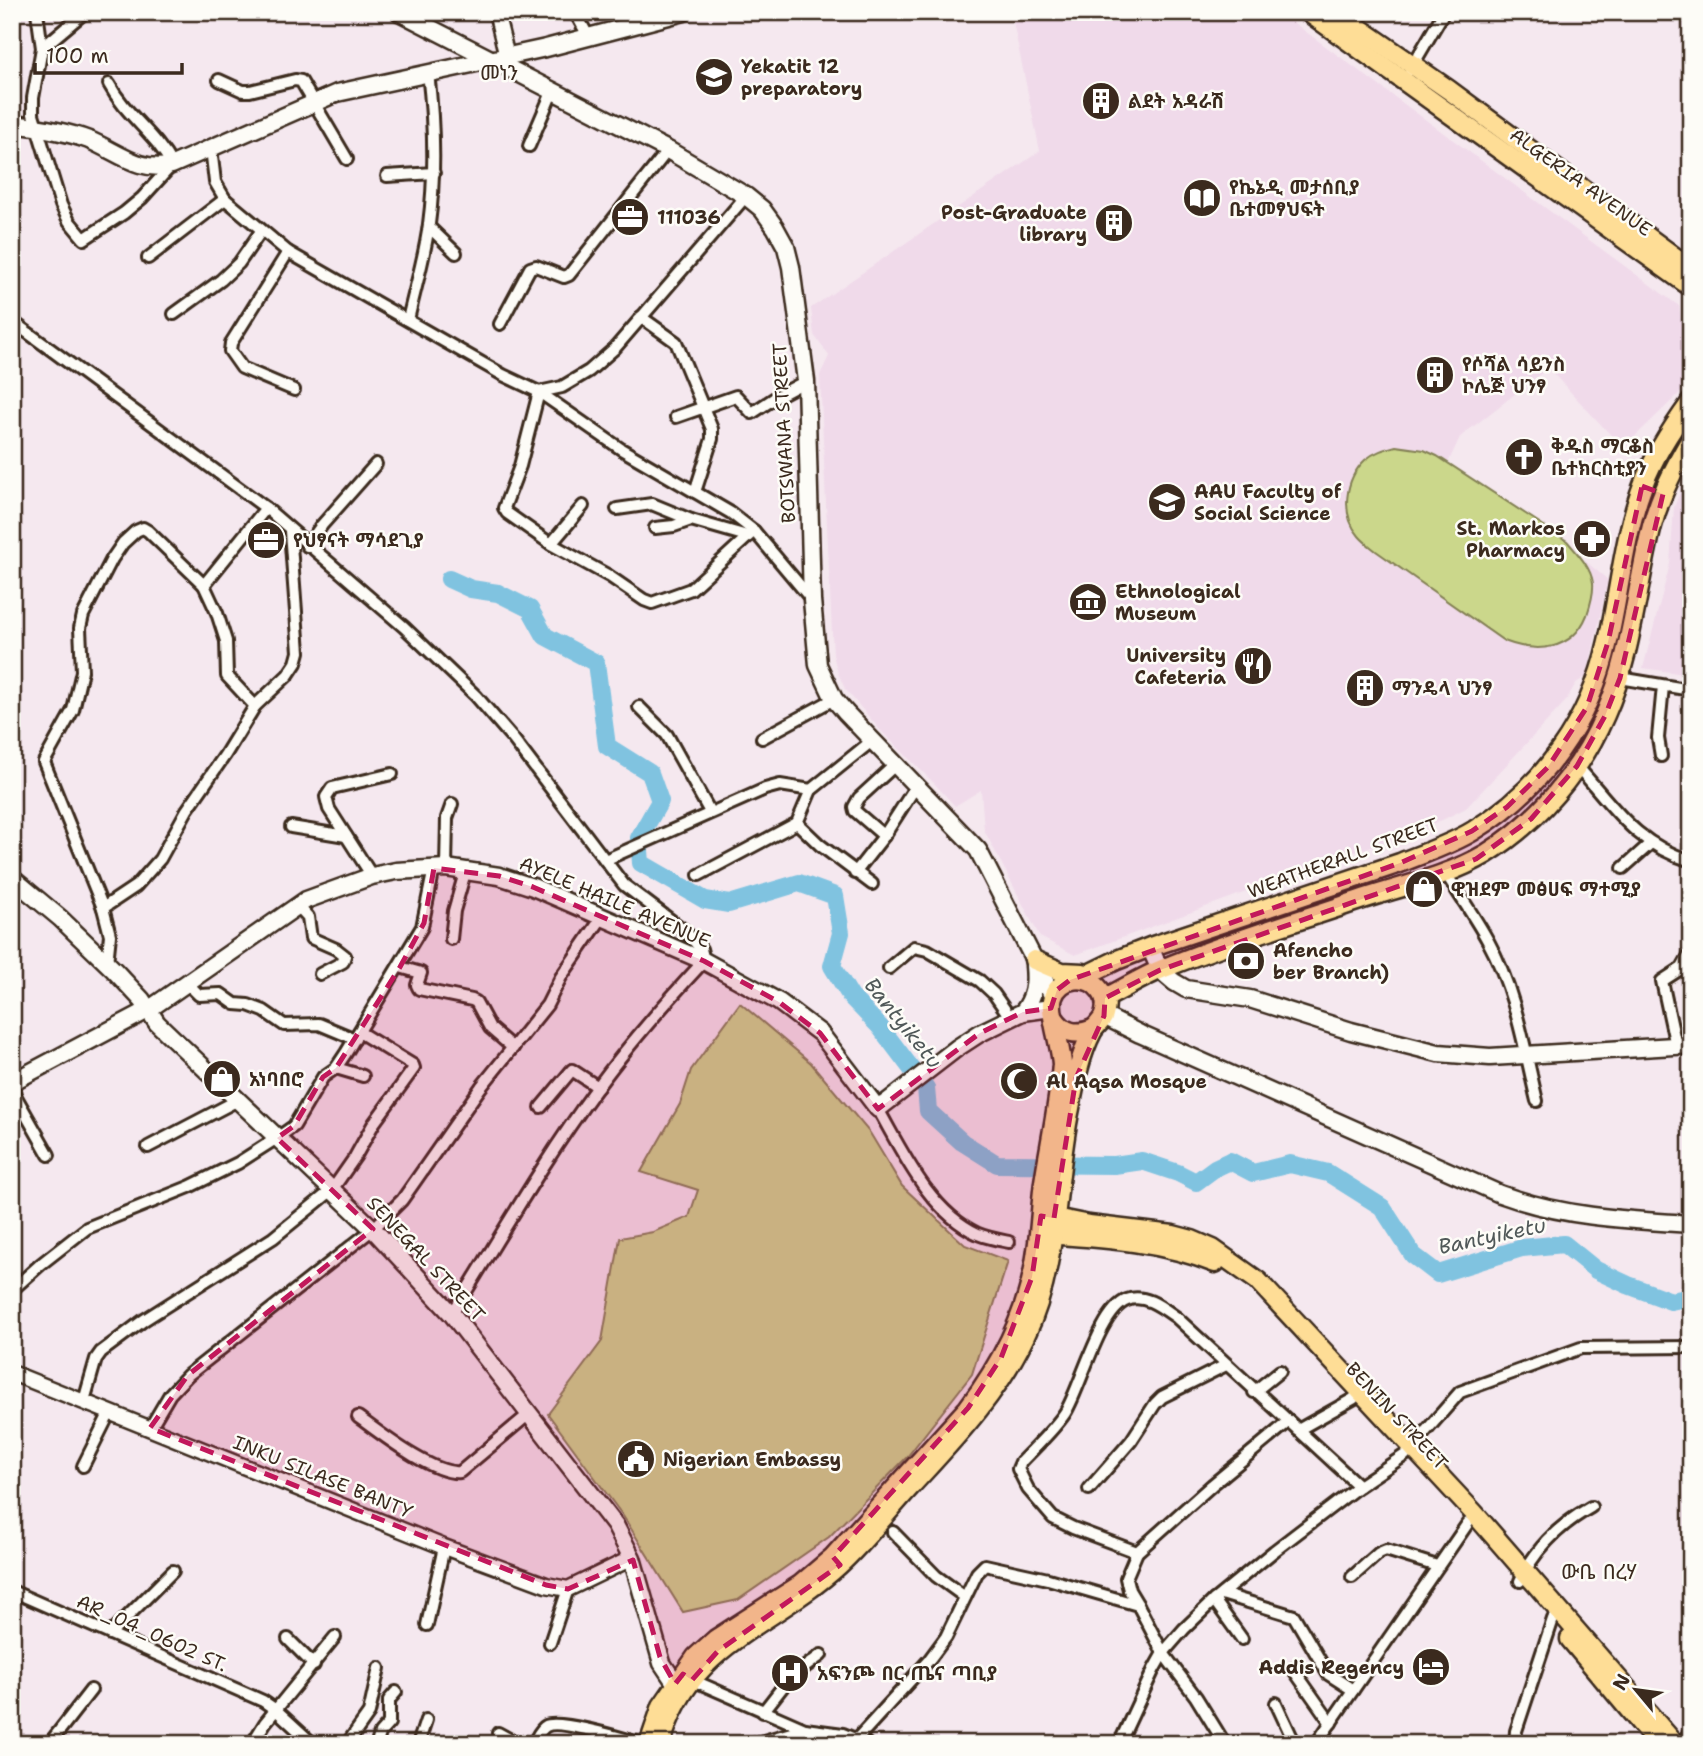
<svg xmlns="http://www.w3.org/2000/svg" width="1703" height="1756" font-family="'Shantell Sans','Noto Sans Ethiopic',sans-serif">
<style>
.built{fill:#f0daea}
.green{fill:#cbd78b;stroke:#838054;stroke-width:2}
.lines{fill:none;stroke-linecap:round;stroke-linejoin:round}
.river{stroke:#80c3e0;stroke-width:18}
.minor-casing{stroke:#3b2a1e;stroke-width:16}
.tertiary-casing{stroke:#3b2a1e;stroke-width:19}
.secondary-casing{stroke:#3b2a1e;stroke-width:21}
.primary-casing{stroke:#3b2a1e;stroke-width:23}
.minor{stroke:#fdfcf7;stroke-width:10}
.tertiary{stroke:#fdfcf7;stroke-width:14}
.secondary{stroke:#fdfcf7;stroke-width:16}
.primary{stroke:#fedd96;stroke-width:18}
.marked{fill:#c2185b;fill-opacity:0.2;stroke:#c2185b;stroke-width:5;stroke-dasharray:14 9;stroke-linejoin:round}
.labels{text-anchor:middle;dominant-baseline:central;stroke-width:5;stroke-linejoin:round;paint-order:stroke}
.poi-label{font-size:19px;font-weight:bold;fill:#3b2a1e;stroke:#fdfcf7;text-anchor:start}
.street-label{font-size:19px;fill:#3b2a1e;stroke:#fdfcf7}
.neighbourhood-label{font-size:21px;fill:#3b2a1e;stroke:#fdfcf7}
.water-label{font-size:21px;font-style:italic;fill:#505858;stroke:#fdfcf7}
</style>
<rect width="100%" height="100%" fill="#f5e8ef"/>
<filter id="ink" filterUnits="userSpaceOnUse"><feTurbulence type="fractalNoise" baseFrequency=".0143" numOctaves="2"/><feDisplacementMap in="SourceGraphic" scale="14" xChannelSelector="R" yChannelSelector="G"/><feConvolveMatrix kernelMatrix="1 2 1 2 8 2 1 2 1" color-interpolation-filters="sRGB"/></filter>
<g filter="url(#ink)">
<g class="built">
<polygon points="1011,12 1279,12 1679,306 1690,383 1623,448 1548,368 1460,437 1448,463 1567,541 1584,560 1608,580 1587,676 1576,683 1565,702 1466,808 1442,820 1075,955 1040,937 984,830 981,790 955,806 934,783 881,731 845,689 838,673 833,655 820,375 829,356 814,335 811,308 1040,151"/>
<polygon points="1691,467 1691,675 1643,668 1670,564 1674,507"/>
</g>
<g class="green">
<path d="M1396,446L1424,450L1437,456L1567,541C1577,553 1591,567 1593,583C1594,593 1590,606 1587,615C1572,652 1536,653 1504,641L1376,551C1370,546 1364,542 1359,536C1340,514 1345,479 1365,460C1374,452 1385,449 1396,446Z"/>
<polygon points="740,1003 811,1063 870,1133 902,1186 965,1245 1008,1261 972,1374 907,1457 829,1537 738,1600 683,1612 623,1516 548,1414 602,1341 620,1238 653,1232 689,1217 698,1190 641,1172 680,1104 691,1070"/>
</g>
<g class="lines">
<polyline class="river" points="449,579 471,589 498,593 530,609 545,636 596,663 607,746 650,773 660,801 639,838 641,863 705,900 729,904 799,883 835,896 841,933 832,966 851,997 880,1027 926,1088 928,1111 962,1142 997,1164 1114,1165 1142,1161 1178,1173 1196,1182 1215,1168 1230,1161 1253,1173 1290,1164 1328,1173 1382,1207 1413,1255 1438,1274 1522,1248 1564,1244 1596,1270 1628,1285 1671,1301 1691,1297"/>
<defs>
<g id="minor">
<path d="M37,12L42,48L33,98V114L61,205L69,221L84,239L124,213L142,198L172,165C155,133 126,116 109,84"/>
<polyline points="575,12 588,36"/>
<polyline points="42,48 85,12"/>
<polyline points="1410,70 1444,12"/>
<polyline points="219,80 243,91 250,91 295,80 301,81 347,159"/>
<polyline points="529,146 553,90"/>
<polyline points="211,148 215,182 225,199"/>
<polyline points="387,176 434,173"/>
<polyline points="746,196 615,348 589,371 562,387 539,392 520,466 504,508 507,513 551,544 609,576 644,600 652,603 691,589 754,531"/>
<polyline points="429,227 456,253"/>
<polyline points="288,252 231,343 230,351 242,368 294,390"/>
<polyline points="148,258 225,199 288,252 503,375 539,392 621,449 731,513 754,531 812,600"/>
<polyline points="174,314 221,280 239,263 261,231"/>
<polyline points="641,317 676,342 712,429 712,439 695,492"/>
<path d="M408,320C415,288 425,256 429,224C436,172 434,123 428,72"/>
<path d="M12,321L266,508L404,627L476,696L514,740L624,885L685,931L701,949L704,961C666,1002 629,1044 597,1088C544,1160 499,1239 452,1314"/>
<polyline points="500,324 530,268 536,266 564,277 569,275 668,150"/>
<polyline points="676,417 736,396 752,413 778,396 806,381"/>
<polyline points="617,509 652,504 691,520 747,536"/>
<polyline points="655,528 674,526 691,520"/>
<polyline points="551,544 583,506"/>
<polyline points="307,546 322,525 376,464"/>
<polyline points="204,585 217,613 226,641 227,676 255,706"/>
<polyline points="1620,678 1691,690"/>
<polyline points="639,707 667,735 710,812"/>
<polyline points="762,738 834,699"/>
<polyline points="1661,756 1658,738 1663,686"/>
<polyline points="896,764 859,798 854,807 855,811 884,836 916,786"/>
<path d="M1577,766C1614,807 1635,844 1691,861"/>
<polyline points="797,823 820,845 872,884"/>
<polyline points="291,827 346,836"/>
<polyline points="605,860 765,789 780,785 811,790"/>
<polyline points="446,868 447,818 452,804"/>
<polyline points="1623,868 1651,843"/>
<path d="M1445,872C1459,895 1475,917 1488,941C1515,990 1524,1046 1537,1101"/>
<polyline points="855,873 884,836"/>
<polyline points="699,875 797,823 811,790 873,740"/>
<polyline points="372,876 329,809 326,797 332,788 392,774"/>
<polyline points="297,905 308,917 311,938 336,949 345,956 343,962 320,974"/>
<polyline points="103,908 44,762 73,710 82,671 80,628 83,615 112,559 123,543 136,531 143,528 148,531 204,585 266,508"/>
<polyline points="451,939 454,911 466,869"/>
<polyline points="107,963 110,935 103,908 136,886 160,859 187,810 225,755 255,706 288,675 296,663 299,652 290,531"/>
<polyline points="400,967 421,973 417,985 419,989 472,1000 476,1002 490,1028 513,1048"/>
<polyline points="889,968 914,947 927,950 980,981 994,994 1010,1017"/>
<polyline points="186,982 199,995 221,994 235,1004 248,1005 264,1011 284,1025 319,1024 355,1039"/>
<polyline points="1676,1046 1662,981 1682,968 1691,952"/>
<polyline points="336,1068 363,1076"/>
<polyline points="12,1090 49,1155"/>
<polyline points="541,1107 572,1070 598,1087"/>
<path d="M878,1109C903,1153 930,1212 978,1234C988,1238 999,1240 1009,1242"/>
<polyline points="148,1147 238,1100"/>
<polyline points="12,1290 41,1264 87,1228 189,1187 238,1163 277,1138 294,1126 323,1077 336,1068 346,1053 422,927 434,868"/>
<polyline points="1254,1392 1280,1371"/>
<polyline points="84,1401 96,1359 101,1352 144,1320 273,1238 332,1190 355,1157 374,1123 414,1068 413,1065 359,1032"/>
<path d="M358,1417C380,1433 433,1475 460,1472L529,1414"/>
<polyline points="150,1428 170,1394 188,1375 373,1229 402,1200 481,1087 547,1005 561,977 603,916"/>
<polyline points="1298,1430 1353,1399 1361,1391"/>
<polyline points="83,1466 110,1412"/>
<polyline points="1089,1489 1131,1441 1155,1404 1162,1397 1226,1365"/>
<polyline points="893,1532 936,1576 965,1597"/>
<path d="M1137,1552L1073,1528L1053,1518L1028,1489L1018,1469L1021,1462C1036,1446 1053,1431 1065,1413C1081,1388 1099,1311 1127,1300C1145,1293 1163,1308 1177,1318L1359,1486"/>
<polyline points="1352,1577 1379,1553 1386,1550 1437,1566"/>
<path d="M1520,1581C1535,1549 1561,1524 1591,1507"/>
<polyline points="12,1591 263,1701 276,1710 313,1744"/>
<polyline points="1222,1594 1294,1616 1328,1674 1353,1690"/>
<polyline points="1214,1600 1242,1639"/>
<polyline points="1138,1605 1129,1590 1126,1578 1137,1552 1212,1485 1288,1422"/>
<polyline points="427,1625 444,1547"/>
<polyline points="110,1634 173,1571"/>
<polyline points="288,1639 314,1665"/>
<polyline points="550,1643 568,1589"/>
<polyline points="1293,1669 1331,1723"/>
<polyline points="690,1679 805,1729 843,1734 867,1744"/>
<polyline points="1276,1703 1295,1744"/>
<polyline points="763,1712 788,1680 821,1655"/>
<polyline points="498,1733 518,1744"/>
<polyline points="857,1739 929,1660 946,1637 977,1573 985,1565 1048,1579 1138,1605 1163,1653 1196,1697 1225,1744"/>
<polyline points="49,1744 91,1690"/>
<polyline points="252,1744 265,1723 335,1637"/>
<polyline points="347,1744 369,1713 379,1668"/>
<polyline points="377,1744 380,1733 389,1723 389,1700 396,1692"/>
<polyline points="418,1744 426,1720"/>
<path d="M533,1744C537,1738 540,1729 546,1726C559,1719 625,1739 642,1744"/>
<polyline points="753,1744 805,1729"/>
<polyline points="1119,1744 1154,1669 1163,1653 1184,1629 1214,1600 1274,1551 1359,1486 1405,1455 1460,1392 1581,1348 1691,1347"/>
<polyline points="1316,1744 1468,1523"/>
<polyline points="1515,1744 1516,1731 1553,1619 1560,1610"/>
<polyline points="1681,1744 1691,1730"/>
</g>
<g id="tertiary">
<polyline points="496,12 507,57"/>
<polyline points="12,1373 444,1547 546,1585 568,1589 632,1558"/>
</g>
<g id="secondary">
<polyline points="399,12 668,150 746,196 762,209 775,227 786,247 791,267 806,381 812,600 818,665 834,699 846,713 978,850 1053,997"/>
<path d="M12,124C38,127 65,131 89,140C118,152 139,173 172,165L337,93L546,48L684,12"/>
<polyline points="12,878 60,918 114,970 142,1000 157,1023 373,1229 452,1314 615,1525 632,1558 662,1663 682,1693"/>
<polyline points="1150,947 1160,970 1174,982 1186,989 1250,999 1351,1031 1438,1053 1490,1057 1691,1045"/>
<path d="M1023,1012C1034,997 1036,985 1034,966"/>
<path d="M1104,1016L1140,1034L1500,1194C1563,1217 1625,1220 1691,1224"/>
<polyline points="12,1082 148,1010 306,900 372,876 396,871 446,868 499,876 533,887 704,961 779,1002 820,1033 878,1109 957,1048 980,1033 1023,1012 1051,1008"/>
</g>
<g id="primary">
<polyline points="1308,12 1691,287"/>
<polyline points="1336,12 1449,90 1691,269"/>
<polyline points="1034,960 1062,972 1083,973"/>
<path d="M1078,979L1117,960L1150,947L1400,863C1424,853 1450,845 1473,831C1543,788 1590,722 1608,641C1620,590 1624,535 1643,485C1654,455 1672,428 1691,402"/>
<path d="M1105,998C1124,989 1142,977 1162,969C1225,943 1292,923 1357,901C1399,887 1447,877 1486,854C1538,822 1581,771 1605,715C1632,655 1636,589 1652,526C1660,495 1675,466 1691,439"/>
<path d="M1054,1018C1064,1033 1076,1036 1093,1029"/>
<polyline points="1045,1216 1089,1225 1173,1235 1192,1240 1213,1249 1258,1281 1474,1513 1675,1744"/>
<path d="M1044,1234C1102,1238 1161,1241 1215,1263"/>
<polyline points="1570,1639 1658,1744"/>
<path d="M649,1744L662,1706L696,1657L716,1639L800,1585L833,1557L968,1408C998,1368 1023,1322 1033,1273C1040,1243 1040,1212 1044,1182C1050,1143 1059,1103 1062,1064C1061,1046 1048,1010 1053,997C1060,977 1087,973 1100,990C1106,997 1107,1006 1104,1015C1102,1022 1095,1026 1092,1032C1080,1055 1075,1082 1070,1108C1054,1182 1059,1266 1025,1336C997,1395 954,1439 910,1487C887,1512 865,1541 839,1565C772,1627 686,1644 661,1744"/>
</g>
</defs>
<use href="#minor" class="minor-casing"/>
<use href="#tertiary" class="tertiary-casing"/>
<use href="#secondary" class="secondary-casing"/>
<use href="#primary" class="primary-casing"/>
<use href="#minor" class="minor"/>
<use href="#tertiary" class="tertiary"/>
<use href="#secondary" class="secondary"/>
<use href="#primary" class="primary"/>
</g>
</g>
<path class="marked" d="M1642,486L1663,494L1620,678L1605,716L1577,766L1531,819L1476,859L1160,970L1105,998L1104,1016L1076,1078L1054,1218L1041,1216L1032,1277L1001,1358L968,1408L833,1557L840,1565L718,1651L692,1680L683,1674L675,1684L660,1657L633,1560L568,1589L546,1585L150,1428L188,1375L373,1229L277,1138L294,1126L323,1077L336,1068L400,967L424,923L434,868L499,876L533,887L704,961L779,1002L820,1033L878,1109L980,1033L1023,1012L1051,1008L1057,990L1070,980L1400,863L1472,831L1507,807L1548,767L1587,707L1608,642Z"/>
<defs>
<symbol id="school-disc" viewBox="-11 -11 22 22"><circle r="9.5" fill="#3b2a1e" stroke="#fdfcf7"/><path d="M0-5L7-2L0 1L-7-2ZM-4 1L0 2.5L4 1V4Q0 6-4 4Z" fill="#fff"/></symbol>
<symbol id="building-disc" viewBox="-11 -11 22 22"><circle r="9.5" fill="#3b2a1e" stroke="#fdfcf7"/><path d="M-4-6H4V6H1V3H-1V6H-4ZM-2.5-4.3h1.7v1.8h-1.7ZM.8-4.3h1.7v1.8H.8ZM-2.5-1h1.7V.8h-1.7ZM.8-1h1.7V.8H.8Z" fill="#fff"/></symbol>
<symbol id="library-disc" viewBox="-11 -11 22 22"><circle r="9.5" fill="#3b2a1e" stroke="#fdfcf7"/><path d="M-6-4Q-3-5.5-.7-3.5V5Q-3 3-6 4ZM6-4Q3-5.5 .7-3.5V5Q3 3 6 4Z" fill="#fff"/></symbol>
<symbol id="office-disc" viewBox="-11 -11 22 22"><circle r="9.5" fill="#3b2a1e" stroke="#fdfcf7"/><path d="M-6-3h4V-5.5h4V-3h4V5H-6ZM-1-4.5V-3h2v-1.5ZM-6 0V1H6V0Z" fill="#fff"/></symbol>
<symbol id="church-disc" viewBox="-11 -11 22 22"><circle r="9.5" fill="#3b2a1e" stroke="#fdfcf7"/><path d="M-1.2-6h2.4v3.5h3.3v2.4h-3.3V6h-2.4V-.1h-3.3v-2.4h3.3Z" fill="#fff"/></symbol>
<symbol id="university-disc" viewBox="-11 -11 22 22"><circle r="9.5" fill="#3b2a1e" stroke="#fdfcf7"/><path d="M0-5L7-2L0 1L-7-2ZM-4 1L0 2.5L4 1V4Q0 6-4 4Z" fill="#fff"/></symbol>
<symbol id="pharmacy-disc" viewBox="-11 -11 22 22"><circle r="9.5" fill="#3b2a1e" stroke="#fdfcf7"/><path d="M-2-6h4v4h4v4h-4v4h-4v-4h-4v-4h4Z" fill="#fff"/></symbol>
<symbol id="museum-disc" viewBox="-11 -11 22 22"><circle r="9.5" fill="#3b2a1e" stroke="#fdfcf7"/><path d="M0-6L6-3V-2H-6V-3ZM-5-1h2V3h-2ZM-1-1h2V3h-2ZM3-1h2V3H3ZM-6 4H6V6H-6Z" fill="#fff"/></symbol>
<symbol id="restaurant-disc" viewBox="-11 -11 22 22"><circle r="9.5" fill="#3b2a1e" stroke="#fdfcf7"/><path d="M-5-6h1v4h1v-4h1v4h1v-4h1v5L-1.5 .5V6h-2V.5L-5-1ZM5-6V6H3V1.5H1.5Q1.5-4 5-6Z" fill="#fff"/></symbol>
<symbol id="shop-disc" viewBox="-11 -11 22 22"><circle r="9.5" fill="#3b2a1e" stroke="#fdfcf7"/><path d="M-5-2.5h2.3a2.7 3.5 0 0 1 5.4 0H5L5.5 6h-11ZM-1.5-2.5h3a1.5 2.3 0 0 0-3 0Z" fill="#fff"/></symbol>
<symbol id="bank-disc" viewBox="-11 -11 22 22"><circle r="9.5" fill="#3b2a1e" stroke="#fdfcf7"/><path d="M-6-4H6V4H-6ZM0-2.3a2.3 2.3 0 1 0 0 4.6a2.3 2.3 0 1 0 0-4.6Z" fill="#fff"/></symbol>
<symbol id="mosque-disc" viewBox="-11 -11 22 22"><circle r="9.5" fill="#3b2a1e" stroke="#fdfcf7"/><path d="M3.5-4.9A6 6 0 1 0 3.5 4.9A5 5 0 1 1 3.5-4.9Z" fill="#fff"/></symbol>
<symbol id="civic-disc" viewBox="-11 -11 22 22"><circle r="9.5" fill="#3b2a1e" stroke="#fdfcf7"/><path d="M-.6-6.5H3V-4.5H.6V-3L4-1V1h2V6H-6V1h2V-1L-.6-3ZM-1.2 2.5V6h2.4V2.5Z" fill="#fff"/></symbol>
<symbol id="hotel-disc" viewBox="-11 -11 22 22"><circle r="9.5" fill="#3b2a1e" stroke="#fdfcf7"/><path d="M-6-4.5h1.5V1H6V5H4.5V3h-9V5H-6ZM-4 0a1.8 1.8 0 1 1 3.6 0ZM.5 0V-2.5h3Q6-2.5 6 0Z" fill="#fff"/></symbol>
<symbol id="hospital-disc" viewBox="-11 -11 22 22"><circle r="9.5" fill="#3b2a1e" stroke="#fdfcf7"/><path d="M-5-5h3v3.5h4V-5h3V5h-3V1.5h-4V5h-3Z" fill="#fff"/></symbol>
</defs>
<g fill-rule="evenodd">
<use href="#school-disc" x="692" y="55" width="44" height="44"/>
<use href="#building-disc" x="1079" y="79" width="44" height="44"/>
<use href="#library-disc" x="1180" y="176" width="44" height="44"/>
<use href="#office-disc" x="608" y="195" width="44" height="44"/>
<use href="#building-disc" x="1092" y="201" width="44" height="44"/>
<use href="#building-disc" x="1413" y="353" width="44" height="44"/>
<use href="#church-disc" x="1502" y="435" width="44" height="44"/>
<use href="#university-disc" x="1145" y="480" width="44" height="44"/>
<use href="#pharmacy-disc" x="1570" y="517" width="44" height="44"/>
<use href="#office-disc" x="244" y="518" width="44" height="44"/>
<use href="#museum-disc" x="1066" y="580" width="44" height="44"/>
<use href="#restaurant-disc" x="1231" y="644" width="44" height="44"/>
<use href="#building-disc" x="1343" y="666" width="44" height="44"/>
<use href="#shop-disc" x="1402" y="867" width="44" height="44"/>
<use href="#bank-disc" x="1224" y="939" width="44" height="44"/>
<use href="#shop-disc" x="200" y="1057" width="44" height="44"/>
<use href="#mosque-disc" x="997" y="1059" width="44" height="44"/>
<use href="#civic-disc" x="614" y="1437" width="44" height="44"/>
<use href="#hotel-disc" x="1409" y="1645" width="44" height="44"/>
<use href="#hospital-disc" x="768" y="1651" width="44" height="44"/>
</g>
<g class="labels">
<g class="poi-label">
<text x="741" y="66">Yekatit 12<tspan x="741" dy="22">preparatory</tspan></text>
<text x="1128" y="101">ልደት አዳራሽ</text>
<text x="1229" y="187">የኬኔዲ መታሰቢያ<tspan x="1229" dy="22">ቤተመፃህፍት</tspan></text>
<text x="1087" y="212" text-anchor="end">Post-Graduate<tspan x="1087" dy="22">library</tspan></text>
<text x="657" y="217">111036</text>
<text x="1462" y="364">የሶሻል ሳይንስ<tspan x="1462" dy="22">ኮሌጅ ህንፃ</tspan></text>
<text x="1551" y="446">ቅዱስ ማርቆስ<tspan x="1551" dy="22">ቤተክርስቲያን</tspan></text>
<text x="1194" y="491">AAU Faculty of<tspan x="1194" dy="22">Social Science</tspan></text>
<text x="1565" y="528" text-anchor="end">St. Markos<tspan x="1565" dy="22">Pharmacy</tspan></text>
<text x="293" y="540">የህፃናት ማሳደጊያ</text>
<text x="1115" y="591">Ethnological<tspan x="1115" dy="22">Museum</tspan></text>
<text x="1226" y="655" text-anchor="end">University<tspan x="1226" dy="22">Cafeteria</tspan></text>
<text x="1392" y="688">ማንዴላ ህንፃ</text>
<text x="1451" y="889">ዊዝደም መፅሀፍ ማተሚያ</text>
<text x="1273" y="950">Afencho<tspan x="1273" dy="22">ber Branch)</tspan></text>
<text x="249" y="1079">አነባበሮ</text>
<text x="1046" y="1081">Al Aqsa Mosque</text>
<text x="663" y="1459">Nigerian Embassy</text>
<text x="1404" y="1667" text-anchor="end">Addis Regency</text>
<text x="817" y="1673">አፍንጮ በር ጤና ጣቢያ</text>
</g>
<g class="street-label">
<text transform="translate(1581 182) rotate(36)">ALGERIA AVENUE</text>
<text transform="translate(784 433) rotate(-93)">BOTSWANA STREET</text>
<text transform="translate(1343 858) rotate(-20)">WEATHERALL STREET</text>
<text transform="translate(615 902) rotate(23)">AYELE HAILE AVENUE</text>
<text transform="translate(426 1259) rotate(47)">SENEGAL STREET</text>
<text transform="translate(1397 1416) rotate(47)">BENIN STREET</text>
<text transform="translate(323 1477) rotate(22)">INKU SILASE BANTY</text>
<text transform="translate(152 1633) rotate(24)">AR_04_0602 ST.</text>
</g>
<g class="neighbourhood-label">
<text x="499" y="73">መነን</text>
<text x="1599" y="1572">ውቤ በረሃ</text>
</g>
<g class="water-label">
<text transform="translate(903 1023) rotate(51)">Bantyiketu</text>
<text transform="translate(1492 1236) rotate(-12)">Bantyiketu</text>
</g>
</g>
<rect width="1703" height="1756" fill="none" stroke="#fdfcf7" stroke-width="42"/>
<rect x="21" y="21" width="1661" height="1714" fill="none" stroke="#3b2a1e" stroke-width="2.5" filter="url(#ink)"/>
<g transform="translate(1636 1690) rotate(299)" stroke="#fdfcf7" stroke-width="5" paint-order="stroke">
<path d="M0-5L12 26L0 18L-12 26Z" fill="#3b2a1e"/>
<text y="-10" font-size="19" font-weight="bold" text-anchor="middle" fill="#3b2a1e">N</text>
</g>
<path d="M35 63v10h147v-10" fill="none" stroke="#3b2a1e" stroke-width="3.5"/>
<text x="46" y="63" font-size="21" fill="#3b2a1e" stroke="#fdfcf7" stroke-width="5" paint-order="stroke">100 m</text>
</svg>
